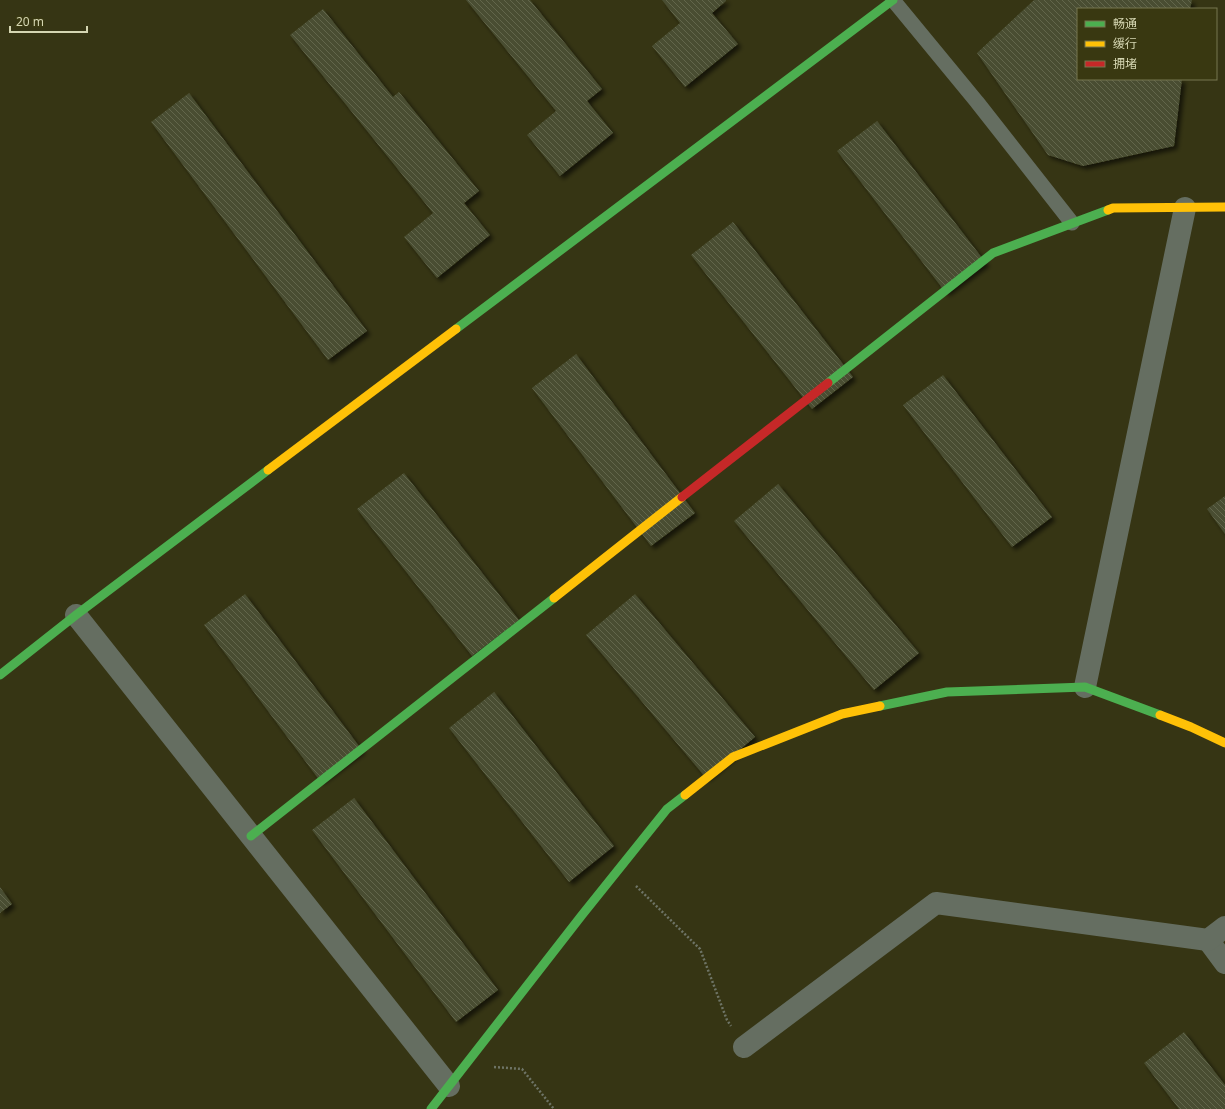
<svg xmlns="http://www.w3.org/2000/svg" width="1225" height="1109" font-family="'Noto Sans','Noto Sans SC',sans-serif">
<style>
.building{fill:url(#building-back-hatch);filter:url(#shadow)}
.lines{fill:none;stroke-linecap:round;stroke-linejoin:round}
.path{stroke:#6e7466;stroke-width:2.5;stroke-dasharray:2 2;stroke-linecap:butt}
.lane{stroke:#656e61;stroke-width:15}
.street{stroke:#656e61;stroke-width:22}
.fast{stroke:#4caf50;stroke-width:9}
.slow{stroke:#ffc107;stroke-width:9}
.jam{stroke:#c62828;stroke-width:9}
</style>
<defs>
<pattern id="building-back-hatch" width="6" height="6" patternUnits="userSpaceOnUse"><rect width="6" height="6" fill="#494d30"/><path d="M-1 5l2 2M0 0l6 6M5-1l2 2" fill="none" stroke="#62664c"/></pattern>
<filter id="shadow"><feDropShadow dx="3.5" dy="3.5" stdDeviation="2" flood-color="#0009"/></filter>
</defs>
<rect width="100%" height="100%" fill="#363514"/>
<g class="building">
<polygon points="466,0 530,0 602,89 587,101 613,133 560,176 527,135 556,111"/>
<polygon points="662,0 726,0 726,1 712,13 738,44 685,87 652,46 680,23"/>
<polygon points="1034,0 1192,0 1190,9 1078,9 1078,79 1182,79 1174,146 1083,166 1048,155 977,53"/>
<polygon points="323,9 393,97 399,92 479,191 464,203 490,235 437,278 404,237 433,213 290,35"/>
<polygon points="189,93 367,331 328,360 151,122"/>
<polygon points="877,121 986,263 946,293 837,151"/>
<polygon points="733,222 853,377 812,409 691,255"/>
<polygon points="576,354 695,513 651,546 532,388"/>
<polygon points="943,375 1052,517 1012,547 903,405"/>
<polygon points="404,473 519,620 472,656 357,509"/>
<polygon points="778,484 919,653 874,690 734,521"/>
<polygon points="1225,496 1225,534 1207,509"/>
<polygon points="245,594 362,750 320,781 204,625"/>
<polygon points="635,594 755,737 706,778 586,635"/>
<polygon points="494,692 614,846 569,882 449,728"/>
<polygon points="354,798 498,990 456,1022 312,830"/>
<polygon points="0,887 12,904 0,913"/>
<polygon points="1184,1032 1225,1085 1225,1109 1179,1109 1144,1063"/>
</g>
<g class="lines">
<g class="path">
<polyline points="636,886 700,949 727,1020 731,1026"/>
<polyline points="494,1067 522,1069 554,1109"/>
</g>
<polyline class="lane" points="893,0 977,102 1072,223"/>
<g class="street">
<polyline points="76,615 449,1086"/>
<polyline points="1085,687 1185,208"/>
<polyline points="1208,940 1225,963"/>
<polyline points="744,1047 936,903 1208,940 1225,927"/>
</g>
<g class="fast">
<polyline points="456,329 893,0"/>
<polyline points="828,383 993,253 1108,210"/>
<polyline points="0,675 76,615 268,470"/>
<polyline points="880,706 947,692 1085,687 1160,715"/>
<polyline points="251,836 554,598"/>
<polyline points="431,1109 582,915 667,809 685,795"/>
</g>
<g class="slow">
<polyline points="1108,210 1113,208 1225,207"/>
<polyline points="268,470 456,329"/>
<polyline points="554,598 682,497"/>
<polyline points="1160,715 1191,727 1225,743"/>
<polyline points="685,795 733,757 842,714 880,706"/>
</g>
<polyline class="jam" points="682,497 828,383"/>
</g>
<rect x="1077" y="8" width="140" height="72" fill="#393811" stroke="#777751"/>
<rect x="1085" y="21" width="20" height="6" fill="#4caf50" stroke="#777751"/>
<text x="1113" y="28" font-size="12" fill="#d5d6b2">畅通</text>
<rect x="1085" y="41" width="20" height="6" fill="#ffc107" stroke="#777751"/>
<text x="1113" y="48" font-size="12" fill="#d5d6b2">缓行</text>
<rect x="1085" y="61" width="20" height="6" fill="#c62828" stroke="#777751"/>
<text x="1113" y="68" font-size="12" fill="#d5d6b2">拥堵</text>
<path d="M10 26v6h77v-6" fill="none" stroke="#d5d6b2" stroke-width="2"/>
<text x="16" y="26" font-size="12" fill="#d5d6b2" stroke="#393811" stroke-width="3" paint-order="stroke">20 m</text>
</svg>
